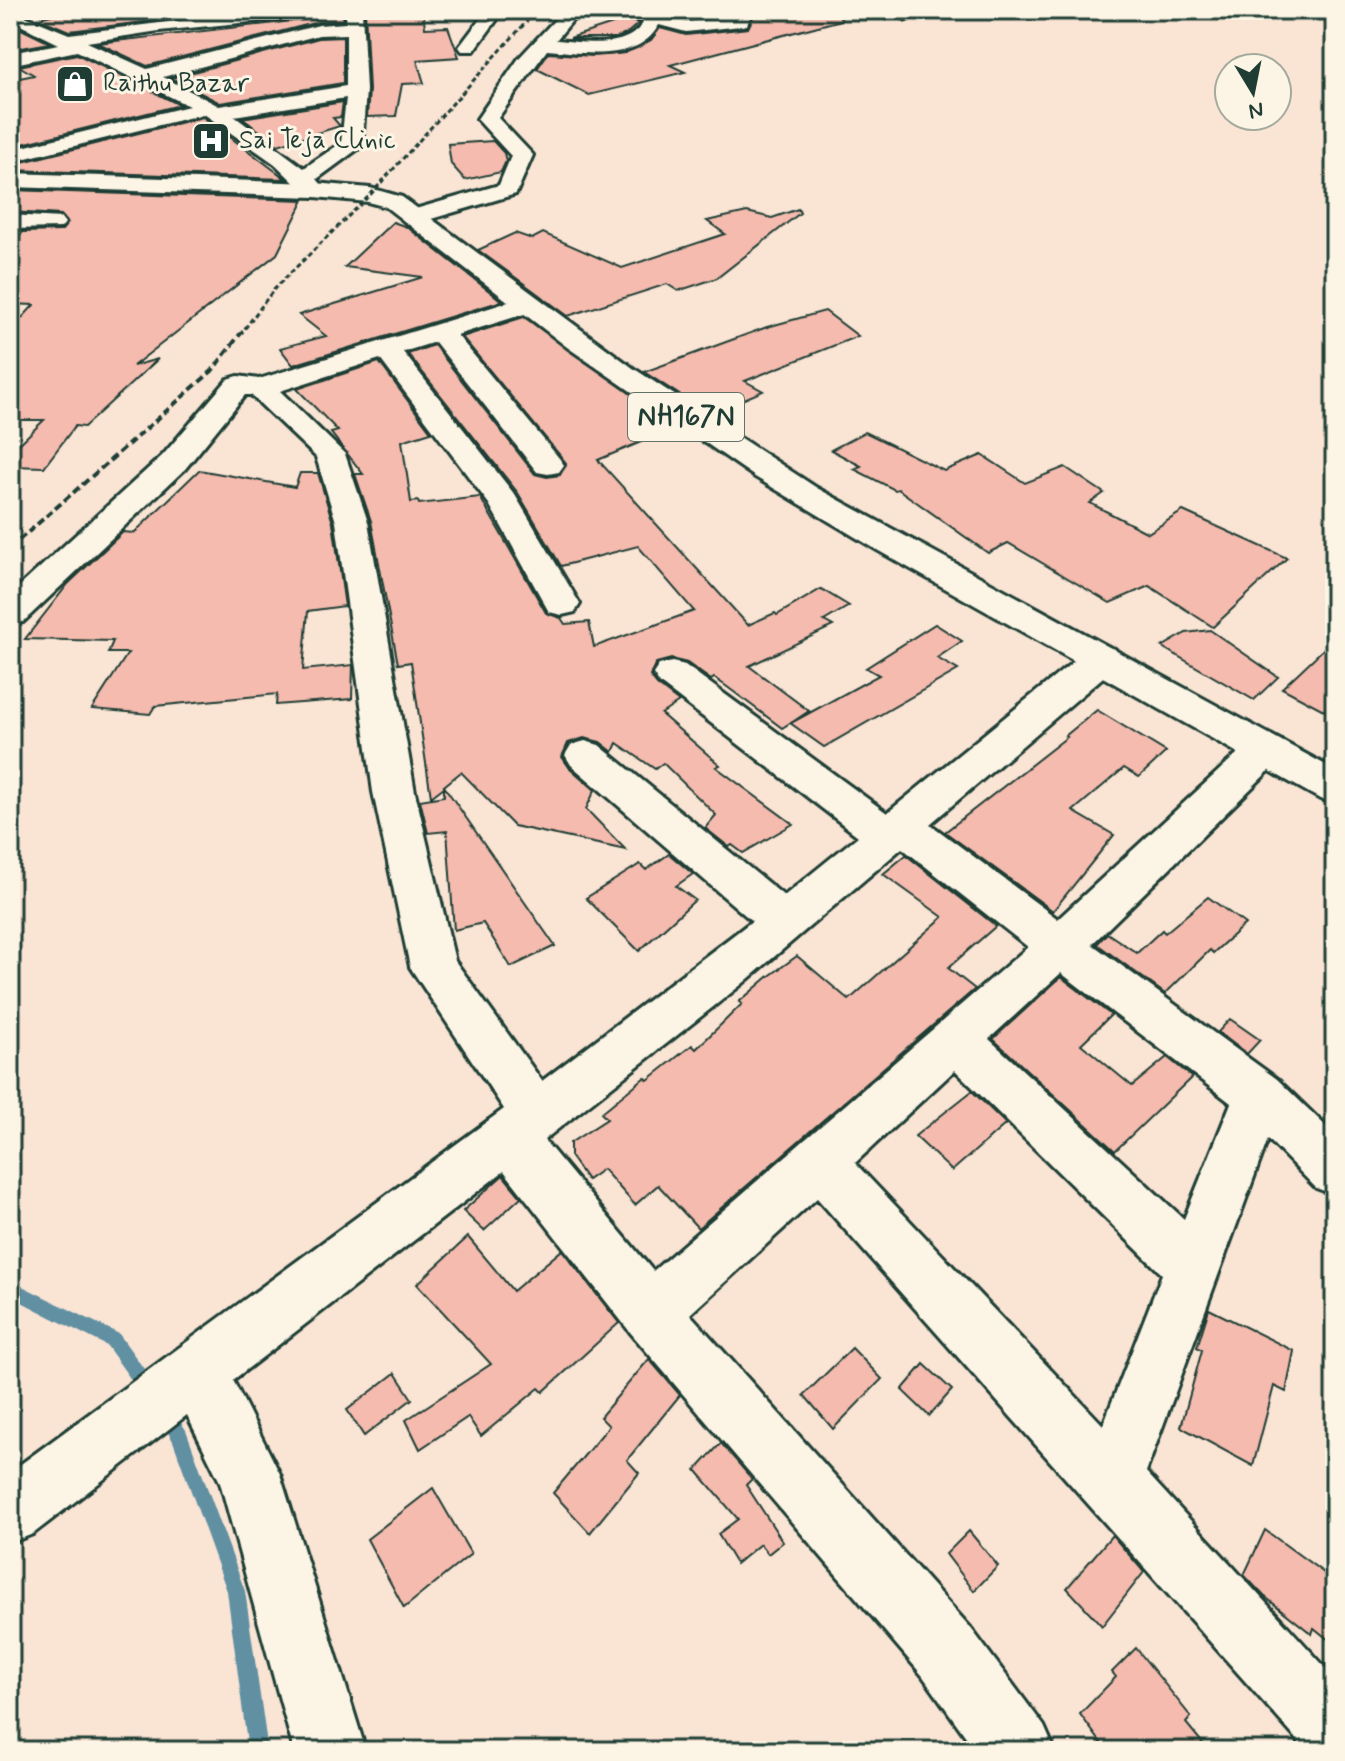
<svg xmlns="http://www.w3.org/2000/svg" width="1345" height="1761" font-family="Mynerve,sans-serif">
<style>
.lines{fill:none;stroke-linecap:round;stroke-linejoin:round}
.stream{fill:#6090a2;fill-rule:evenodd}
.building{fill:#f5bbae;stroke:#1f3d34;stroke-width:2}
.minor-casing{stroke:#1f3d34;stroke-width:6}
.highway-casing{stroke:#1f3d34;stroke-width:6}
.minor{fill:#fcf5e5;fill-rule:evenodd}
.highway{fill:#fcf5e5;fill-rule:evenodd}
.rail-far1{stroke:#1f3d34;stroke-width:3;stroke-dasharray:5 3;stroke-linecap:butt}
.rail{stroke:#1f3d34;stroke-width:4;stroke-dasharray:8 4;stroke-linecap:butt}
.labels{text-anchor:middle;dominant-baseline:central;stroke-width:6;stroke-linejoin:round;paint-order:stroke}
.far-poi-label{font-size:26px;fill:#1f3d34;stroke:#fcf5e5;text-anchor:start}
.shield{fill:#fcf5e5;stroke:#617469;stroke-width:2}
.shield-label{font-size:28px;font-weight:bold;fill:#1f3d34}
</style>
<rect width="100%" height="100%" fill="#fae4d4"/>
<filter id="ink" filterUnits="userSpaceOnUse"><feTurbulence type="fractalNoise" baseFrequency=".0125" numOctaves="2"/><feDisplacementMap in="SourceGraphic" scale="16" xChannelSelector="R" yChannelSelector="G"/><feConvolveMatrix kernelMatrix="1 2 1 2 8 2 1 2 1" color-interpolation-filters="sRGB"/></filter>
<g filter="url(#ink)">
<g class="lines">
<g class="stream">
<polygon points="10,1280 119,1334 154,1383 156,1389 154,1395 148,1397 142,1395 107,1346 10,1296"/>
<polygon points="165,1406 171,1408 186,1430 245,1591 268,1751 248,1751 227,1591 173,1441 157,1414 159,1408"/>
</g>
</g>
<g class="building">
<polygon points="73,10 243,10 69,31 38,18"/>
<polygon points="365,10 423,10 425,28 448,27 459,57 417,60 424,83 402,84 396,116 367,117 369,90"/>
<polygon points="839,10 841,20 670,65 685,72 589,95 537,69 548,53 593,56 625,53 651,40 660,28 686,35 748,28 756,11"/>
<polygon points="343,11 343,20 318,22 147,66 98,43 319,18 329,12"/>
<polygon points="625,20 639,23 626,34 616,38 570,38"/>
<polygon points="10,24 11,24 50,43 10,50"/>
<polygon points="343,37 343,83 220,103 171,78 319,38"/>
<polygon points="77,54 180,105 10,147 10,80 34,75 19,66"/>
<polygon points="343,102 341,117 333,118 340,126 278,145 242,118"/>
<polygon points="203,117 286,179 10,170 10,165"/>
<polygon points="493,141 504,153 506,161 501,172 465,180 451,164 448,144"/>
<polygon points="10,190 304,200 277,254 133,366 158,359 84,427 75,426 44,467 10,466 10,453 44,420 10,420 10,331 34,305 10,304 10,248 23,232 61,231 68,223 61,215 10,212"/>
<polygon points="798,209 800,213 717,278 678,291 667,284 568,316 478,250 515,233 532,239 543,233 622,268 725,234 707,221 747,212 772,218"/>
<polygon points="393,222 407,227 502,301 293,365 280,348 326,336 299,315 423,277 345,267"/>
<polygon points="825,311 858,336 745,381 763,391 709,414 644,372 767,327"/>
<polygon points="524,317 677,427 598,460 748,625 775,613 777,615 821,589 849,606 824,621 833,626 749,666 809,711 791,723 879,675 866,668 935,624 962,641 937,658 958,670 824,747 790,723 782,728 726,686 714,678 711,680 687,663 671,659 656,663 650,676 657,685 679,702 661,714 720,765 716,767 793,824 743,853 732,845 729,847 705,828 716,815 663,763 655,769 617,743 613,752 600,742 584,738 568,743 562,757 569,767 595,790 586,809 626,850 514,826 461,772 444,786 555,946 511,967 483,923 454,930 447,831 428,833 420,800 444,796 444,787 431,797 411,662 398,664 371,521 355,474 363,474 331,433 338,431 297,389 379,362 431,432 402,441 411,502 418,501 419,504 480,497 546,613 561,618 565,624 589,622 594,647 694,611 638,546 561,566 518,493 408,354 434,345 535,474 547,477 560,475 566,463 462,337"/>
<polygon points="865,432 944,471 982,455 1025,483 1065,467 1104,493 1090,503 1148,533 1183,511 1287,558 1213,627 1149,586 1110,603 1008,543 988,553 898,489 895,490 854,469 861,466 831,450"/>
<polygon points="199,470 295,487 300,473 318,473 333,523 345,606 308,611 303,670 353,665 352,699 276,705 277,694 155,706 150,714 92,709 128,653 108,653 113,641 25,639 68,584 123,532 134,533"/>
<polygon points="1210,630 1278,677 1254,700 1162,647 1186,633"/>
<polygon points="1335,638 1335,716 1282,688"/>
<polygon points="1097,710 1166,752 1139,777 1124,768 1073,811 1114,835 1053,911 945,832 1067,737 1065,736"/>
<polygon points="669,854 693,874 676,886 695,900 639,951 586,898 640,864 646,870"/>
<polygon points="906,855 996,926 948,968 975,989 698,1228 658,1185 635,1205 603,1169 587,1180 570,1156 570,1143 607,1119 601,1113 645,1077 648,1080 692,1045 696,1049 742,1004 739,1002 768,977 797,956 849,1000 943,917 883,874"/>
<polygon points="1208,897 1245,924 1213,953 1210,950 1165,994 1097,944 1107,933 1137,953 1162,930 1165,933"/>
<polygon points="1061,977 1111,1015 1081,1044 1132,1086 1167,1057 1192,1077 1115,1151 993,1039"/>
<polygon points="1230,1019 1260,1040 1247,1054 1218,1032"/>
<polygon points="972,1091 1006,1124 952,1171 915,1136"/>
<polygon points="503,1175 521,1197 484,1231 463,1211"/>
<polygon points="468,1237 513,1291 562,1250 619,1323 543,1392 539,1388 481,1436 468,1417 420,1449 406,1420 491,1364 417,1284"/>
<polygon points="1209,1309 1294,1351 1286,1392 1274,1386 1253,1466 1181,1427 1202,1350 1197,1347"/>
<polygon points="852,1348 882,1379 833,1429 804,1395"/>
<polygon points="649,1359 680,1395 627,1460 639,1473 590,1533 553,1493 609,1426 600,1417"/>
<polygon points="924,1364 952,1390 929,1416 902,1390"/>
<polygon points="395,1373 412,1399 364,1436 347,1410"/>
<polygon points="721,1443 752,1479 746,1485 783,1542 768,1554 760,1544 736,1564 718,1534 738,1519 696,1470"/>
<polygon points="433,1488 471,1554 404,1608 367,1539"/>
<polygon points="1265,1530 1335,1581 1335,1645 1314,1628 1312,1634 1264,1596 1244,1575"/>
<polygon points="969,1531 998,1566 974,1591 946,1554"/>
<polygon points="1112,1535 1144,1572 1102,1626 1067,1588"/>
<polygon points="1136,1648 1191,1717 1186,1723 1209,1751 1107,1751 1080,1714 1116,1677 1112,1672"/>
</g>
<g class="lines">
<defs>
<g id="minor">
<path d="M10,10L69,34L268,10H327L319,15L159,31L87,42L147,69L319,25L346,23V10H362L366,90L362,146L317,179L326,190L315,197L307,195L275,164L204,114L10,162V150L189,106L77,51L10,65V53L59,44L10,20ZM346,34V86L219,106L163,77L319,35ZM346,98L341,143L304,168L234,116Z"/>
<polygon points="487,10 504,10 474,51 462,51 459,47"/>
<path d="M564,10H581L556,40C584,42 628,51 644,21L615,14L613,10H666L663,16L686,22L734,17L737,10H753L747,25L741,26L686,32L659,25C638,63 584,53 547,50L498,118L533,155L516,194L421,222H405L401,217L405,212L499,185L511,156L477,119L519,58Z"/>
<polygon points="887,10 910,10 916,15 907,20"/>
<polygon points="10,215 61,218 65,223 61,228 10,229"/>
<path d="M525,297L534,299L538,305L534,311L457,335L559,458L564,465L559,472L548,474L537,472L435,342L403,352L515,495L580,604L575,612L562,615L549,612L489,504L380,359L280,391L345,454L368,522L415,792L455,961L542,1081L752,921L571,765L565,755L571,745L585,741L599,745L784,896L858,836L659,683L653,674L659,665L672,662L685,665L887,813L1089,649L1102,646L1115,649L1121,658L1115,667L930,824L1058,919L1250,742L1264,738L1278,742L1284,752L1278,762L1092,944L1277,1079L1335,1135V1195L1316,1188L1268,1139L1146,1472L1335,1678V1751H1307L817,1198L690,1314L970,1627L1044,1726L1055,1751H976L922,1675L630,1332L504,1171L233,1380L280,1474L366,1751H294L220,1482L187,1415L33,1534L10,1543V1472L504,1109L410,967L373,792L336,522L316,457L251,395H245L185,469L23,622L10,625V595L163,455L228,379L238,376L259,379ZM902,848L1028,947L653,1271L544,1140L741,985ZM1061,973L1231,1103L1184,1219L989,1039ZM955,1070L1162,1274L1103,1425L855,1163Z"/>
</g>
<polygon id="highway" points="10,173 315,183 370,188 402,197 633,368 817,488 1335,770 1335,803 1320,799 1261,766 877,550 755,477 567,347 386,207 368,202 315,197 10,187"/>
</defs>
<use href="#minor" class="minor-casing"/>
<use href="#highway" class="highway-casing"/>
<use href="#minor" class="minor"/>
<use href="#highway" class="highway"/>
<polyline class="rail-far1" points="240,335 275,288 370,195 537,10"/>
<polyline class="rail" points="10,548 212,371 241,333"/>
</g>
</g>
<defs>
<symbol id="shop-square" viewBox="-11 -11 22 22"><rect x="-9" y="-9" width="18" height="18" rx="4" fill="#1f3d34" stroke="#fcf5e5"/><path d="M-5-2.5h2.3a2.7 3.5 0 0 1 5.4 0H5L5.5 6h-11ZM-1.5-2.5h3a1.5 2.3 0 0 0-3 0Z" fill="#fff"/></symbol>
<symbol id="hospital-square" viewBox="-11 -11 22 22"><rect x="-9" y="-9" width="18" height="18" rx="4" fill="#1f3d34" stroke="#fcf5e5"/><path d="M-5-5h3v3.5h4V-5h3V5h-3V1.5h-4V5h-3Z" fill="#fff"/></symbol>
</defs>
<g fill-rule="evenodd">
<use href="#shop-square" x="53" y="62" width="44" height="44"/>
<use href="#hospital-square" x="189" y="119" width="44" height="44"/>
</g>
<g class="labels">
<g class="far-poi-label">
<text x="103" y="84">Raithu Bazar</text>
<text x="239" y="141">Sai Teja Clinic</text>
</g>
<rect class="shield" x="628" y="393" width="116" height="48" rx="6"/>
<g class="shield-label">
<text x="686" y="417">NH167N</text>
</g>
</g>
<rect width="1345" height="1761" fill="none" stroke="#fcf5e5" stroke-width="40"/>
<rect x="20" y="20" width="1305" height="1721" fill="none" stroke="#1f3d34" stroke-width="3" filter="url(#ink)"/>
<g transform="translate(1253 92) rotate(170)"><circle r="38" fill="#fcf5e5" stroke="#a4ab9e" stroke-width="2"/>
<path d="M0-6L14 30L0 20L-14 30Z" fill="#1f3d34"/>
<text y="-12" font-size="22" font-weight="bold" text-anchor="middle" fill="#1f3d34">N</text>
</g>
</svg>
